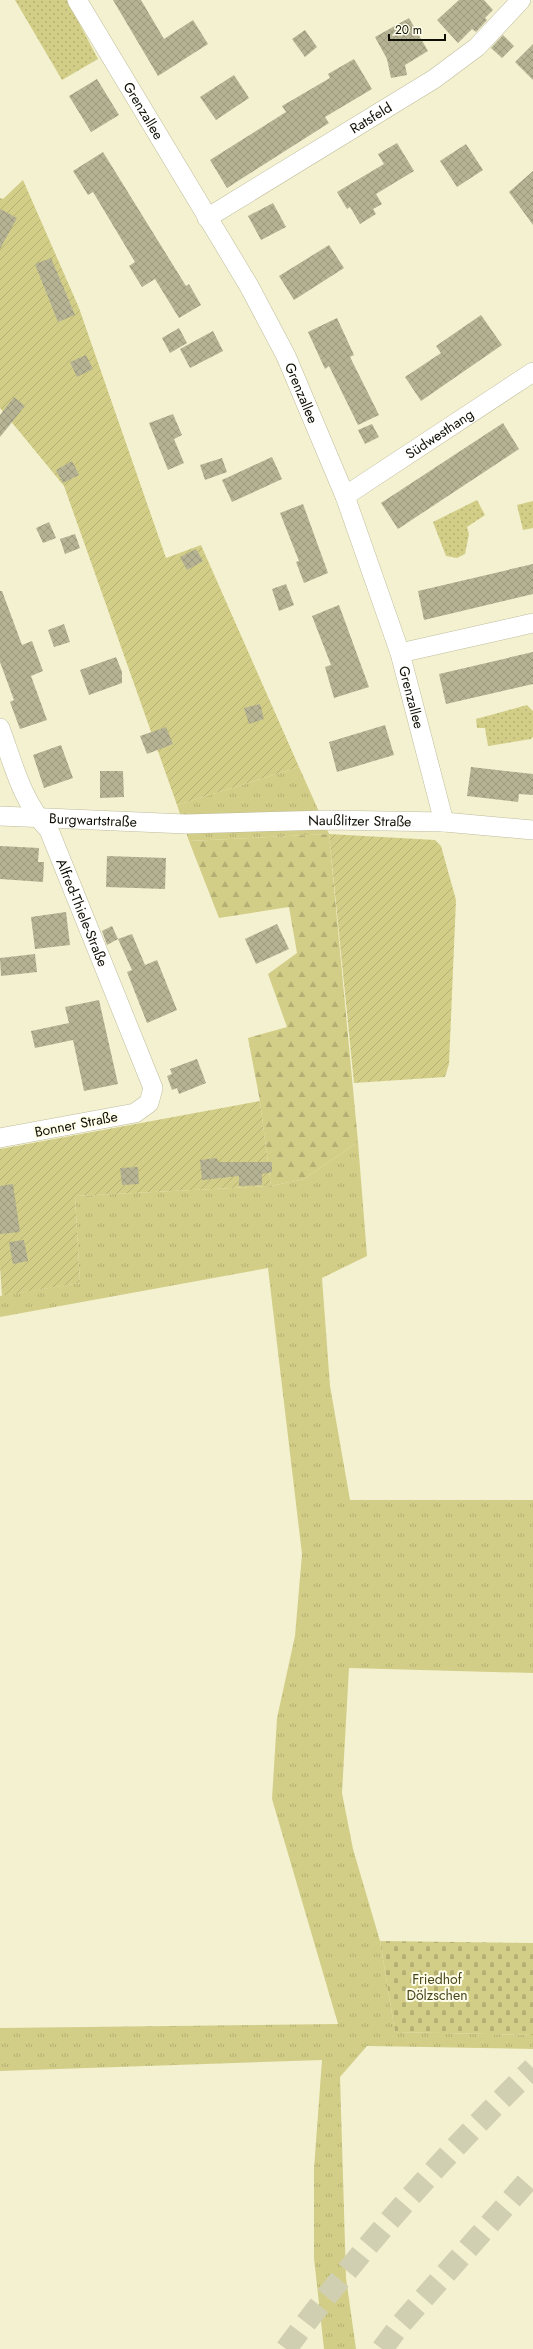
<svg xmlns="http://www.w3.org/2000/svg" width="533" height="2349" font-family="Jost,sans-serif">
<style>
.grass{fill:url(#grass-tufts)}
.forest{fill:url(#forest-firs)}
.cemetery{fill:url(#cemetery-stones)}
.park{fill:url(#park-dots)}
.garden{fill:url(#garden-furrows)}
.building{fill:url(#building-cross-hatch)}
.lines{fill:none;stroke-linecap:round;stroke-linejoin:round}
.highway-tunnel{stroke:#d1cfb1;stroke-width:22;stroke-dasharray:22 11;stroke-linecap:butt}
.street-casing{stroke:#bebc9c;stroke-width:20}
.street{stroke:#fff;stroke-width:19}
.labels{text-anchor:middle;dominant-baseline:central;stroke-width:4;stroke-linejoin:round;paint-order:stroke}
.street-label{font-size:14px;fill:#0f0e04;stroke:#fffeea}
.park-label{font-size:14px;fill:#49461b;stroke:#fffeea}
</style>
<defs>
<pattern id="grass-tufts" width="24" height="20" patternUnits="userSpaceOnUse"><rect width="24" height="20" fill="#d3ce87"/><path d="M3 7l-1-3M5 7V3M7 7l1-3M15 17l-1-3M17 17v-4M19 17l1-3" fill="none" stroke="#b4b073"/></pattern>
<pattern id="forest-firs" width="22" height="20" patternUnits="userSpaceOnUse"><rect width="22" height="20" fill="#d3ce87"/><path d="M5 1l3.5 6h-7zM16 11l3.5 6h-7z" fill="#b4b073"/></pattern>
<pattern id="cemetery-stones" width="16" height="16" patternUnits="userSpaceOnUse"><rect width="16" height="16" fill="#d3ce87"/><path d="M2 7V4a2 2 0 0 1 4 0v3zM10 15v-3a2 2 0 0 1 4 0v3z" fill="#b4b073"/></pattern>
<pattern id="park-dots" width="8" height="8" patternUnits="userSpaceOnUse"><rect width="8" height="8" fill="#d3ce87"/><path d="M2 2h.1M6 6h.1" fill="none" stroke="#b4b073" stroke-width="1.8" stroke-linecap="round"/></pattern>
<pattern id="garden-furrows" width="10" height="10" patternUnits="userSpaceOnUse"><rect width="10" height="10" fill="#d3ce87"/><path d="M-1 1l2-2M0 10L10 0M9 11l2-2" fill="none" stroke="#b4b073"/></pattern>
<pattern id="building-cross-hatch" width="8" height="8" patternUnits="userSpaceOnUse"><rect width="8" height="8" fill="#b5b394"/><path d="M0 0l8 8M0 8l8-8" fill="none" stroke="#9a997e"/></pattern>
</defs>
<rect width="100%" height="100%" fill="#f3f1d0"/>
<g class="grass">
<polygon points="299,767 329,834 189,841 177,805"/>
<polygon points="358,1142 367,1256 322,1278 330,1386 350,1500 533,1500 533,1673 349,1668 342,1793 353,1849 380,1941 395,2032 533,2035 533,2049 367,2046 340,2077 346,2278 356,2349 324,2349 314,2258 314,2169 322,2060 0,2071 0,2028 338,2024 272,1799 277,1718 295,1636 302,1554 268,1268 0,1317 0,1296 80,1283 75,1196 271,1186 304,1179"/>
</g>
<polygon class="forest" points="329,834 358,1142 304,1179 271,1186 260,1101 248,1038 287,1027 268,974 297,953 289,907 219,918 189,841"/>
<polygon class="cemetery" points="380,1941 533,1943 533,2035 395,2032"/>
<g class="park">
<polygon points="15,0 67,0 98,59 62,80"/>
<polygon points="477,500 485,515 467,527 469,534 465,554 457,558 446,556 433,522"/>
<polygon points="533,501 533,528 523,530 517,505"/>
<polygon points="527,705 533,711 533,737 531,739 488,746 485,728 477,728 476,719"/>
</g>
<g class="garden">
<polygon points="23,180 79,308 166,558 201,545 299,767 177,805 64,486 0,408 0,198 3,199"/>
<polygon points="329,834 435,840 441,846 456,900 449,1064 445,1077 354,1083"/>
<polygon points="260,1101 271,1186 75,1196 80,1283 2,1296 0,1267 0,1149"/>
</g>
<g class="building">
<polygon points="113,0 141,0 164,39 193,20 208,44 158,76"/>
<polygon points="459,0 484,0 493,10 485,18 487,20 476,32 472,29 458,43 437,20"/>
<polygon points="409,18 428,51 405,65 407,75 391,78 387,59 375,37"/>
<polygon points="305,30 317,47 305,57 292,39"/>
<polygon points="503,35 514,46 502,58 491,48"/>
<polygon points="533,44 533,80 515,62"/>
<polygon points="354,59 372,89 325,117 329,123 227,188 210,160 286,112 282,106 330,78 328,74"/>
<polygon points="234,75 249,98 216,120 200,97"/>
<polygon points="97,79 119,115 91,132 69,96"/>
<polygon points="397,143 414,171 376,194 382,204 373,209 376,214 360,224 350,207 347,209 337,192 384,164 378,154"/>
<polygon points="466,144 483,170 457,187 440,161"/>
<polygon points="103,152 186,286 189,284 201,305 179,318 155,279 142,287 129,266 135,262 93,192 88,195 73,171"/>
<polygon points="533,171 533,225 509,192"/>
<polygon points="273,203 286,227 261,240 248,216"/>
<polygon points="0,209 17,218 0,249"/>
<polygon points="329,245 344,268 294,300 279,276"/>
<polygon points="51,258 75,315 58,322 35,264"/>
<polygon points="481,315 502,345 421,401 405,377 441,353 436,346"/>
<polygon points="337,318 354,355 350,357 379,415 358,425 329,366 325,369 308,332"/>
<polygon points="179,328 187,343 170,353 162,338"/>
<polygon points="213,331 223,351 190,368 180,349"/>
<polygon points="86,355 93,369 77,377 70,362"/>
<polygon points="14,397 25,406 0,437 0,415"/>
<polygon points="173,414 182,435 174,439 184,463 168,470 149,423"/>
<polygon points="503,423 519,449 398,529 381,503"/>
<polygon points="372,424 379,437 365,444 358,430"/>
<polygon points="272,457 282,479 232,502 222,480"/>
<polygon points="222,458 227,472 205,480 200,465"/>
<polygon points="72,461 79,475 63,483 56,470"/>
<polygon points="303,504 328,573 304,583 296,562 299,561 280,513"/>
<polygon points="49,522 56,538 43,543 36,528"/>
<polygon points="75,534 80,548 65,554 60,539"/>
<polygon points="196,549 203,561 187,570 180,557"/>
<polygon points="533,564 533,594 424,620 418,591"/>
<polygon points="286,584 294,605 279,611 272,589"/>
<polygon points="0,591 2,591 22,645 32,641 43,671 31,676 47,720 20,729 10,702 14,700 0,662"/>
<polygon points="339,605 369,687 334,698 325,667 331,665 312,616"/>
<polygon points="64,624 70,642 54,647 48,630"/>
<polygon points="533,652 533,684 446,704 439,674"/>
<polygon points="116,657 122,672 122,683 89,695 80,670"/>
<polygon points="260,704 264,719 249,724 244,708"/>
<polygon points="385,725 394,755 337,772 329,742"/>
<polygon points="166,727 173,744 147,754 140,736"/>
<polygon points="61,745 73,778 44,788 33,755"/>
<polygon points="471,767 533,774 533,795 519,794 518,802 467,796"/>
<polygon points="100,771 123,771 124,797 100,798"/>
<polygon points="0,846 39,848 38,862 44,862 43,882 0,879"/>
<polygon points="107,856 166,858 165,889 106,887"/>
<polygon points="66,912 70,945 35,949 31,917"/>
<polygon points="277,924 289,949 256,964 245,939"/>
<polygon points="112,926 118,939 107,945 102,931"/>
<polygon points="132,934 145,965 157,960 177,1010 147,1023 127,972 132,970 118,939"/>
<polygon points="35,954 37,972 1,976 0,958"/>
<polygon points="99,1000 118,1084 84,1091 73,1040 35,1048 31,1031 69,1023 65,1007"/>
<polygon points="197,1059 206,1083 179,1094 177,1088 172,1090 167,1076 172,1074 170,1069"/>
<polygon points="217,1158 218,1162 272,1162 272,1172 262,1174 262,1185 239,1186 239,1176 202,1180 200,1160"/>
<polygon points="138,1167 139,1184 122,1185 120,1168"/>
<polygon points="13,1184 20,1232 0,1234 0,1186"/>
<polygon points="24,1240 28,1261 13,1264 9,1242"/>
</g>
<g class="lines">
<g class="highway-tunnel">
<path d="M286,2349C361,2249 444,2155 533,2068"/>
<polyline points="382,2349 400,2325 533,2175"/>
</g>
<defs>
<g id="street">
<path id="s1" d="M77,0L249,286L286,356L345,496L400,653L444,822"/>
<path id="s2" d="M207,218L434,79L477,47L521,0"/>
<path id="s3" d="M345,496L533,372"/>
<polyline points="400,653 533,623"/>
<path id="s4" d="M0,728C13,763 22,802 49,830L153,1088L149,1103L135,1113L0,1138"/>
<path id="s5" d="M0,816L186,824L328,820L444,822L533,830"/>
</g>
</defs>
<use href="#street" class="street-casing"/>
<use href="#street" class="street"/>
</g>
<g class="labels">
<g class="street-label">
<text stroke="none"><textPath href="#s1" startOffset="129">Grenzallee</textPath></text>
<text stroke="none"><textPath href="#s2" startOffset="192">Ratsfeld</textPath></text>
<text stroke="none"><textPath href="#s1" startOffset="453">Grenzallee</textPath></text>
<text stroke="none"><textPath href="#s3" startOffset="113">Südwesthang</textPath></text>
<text stroke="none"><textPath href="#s1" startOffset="777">Grenzallee</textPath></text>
<text stroke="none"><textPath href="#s5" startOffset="93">Burgwartstraße</textPath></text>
<text stroke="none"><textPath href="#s5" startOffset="360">Naußlitzer Straße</textPath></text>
<text stroke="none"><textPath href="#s4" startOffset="203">Alfred-Thiele-Straße</textPath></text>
<text transform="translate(76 1124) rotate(-11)">Bonner Straße</text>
</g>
<g class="park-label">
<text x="437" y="1979">Friedhof<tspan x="437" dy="16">Dölzschen</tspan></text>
</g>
</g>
<path d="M389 34v6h56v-6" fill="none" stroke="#0f0e04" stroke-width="2"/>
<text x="395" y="34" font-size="12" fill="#0f0e04" stroke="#fffeea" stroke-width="3" paint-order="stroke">20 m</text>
</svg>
